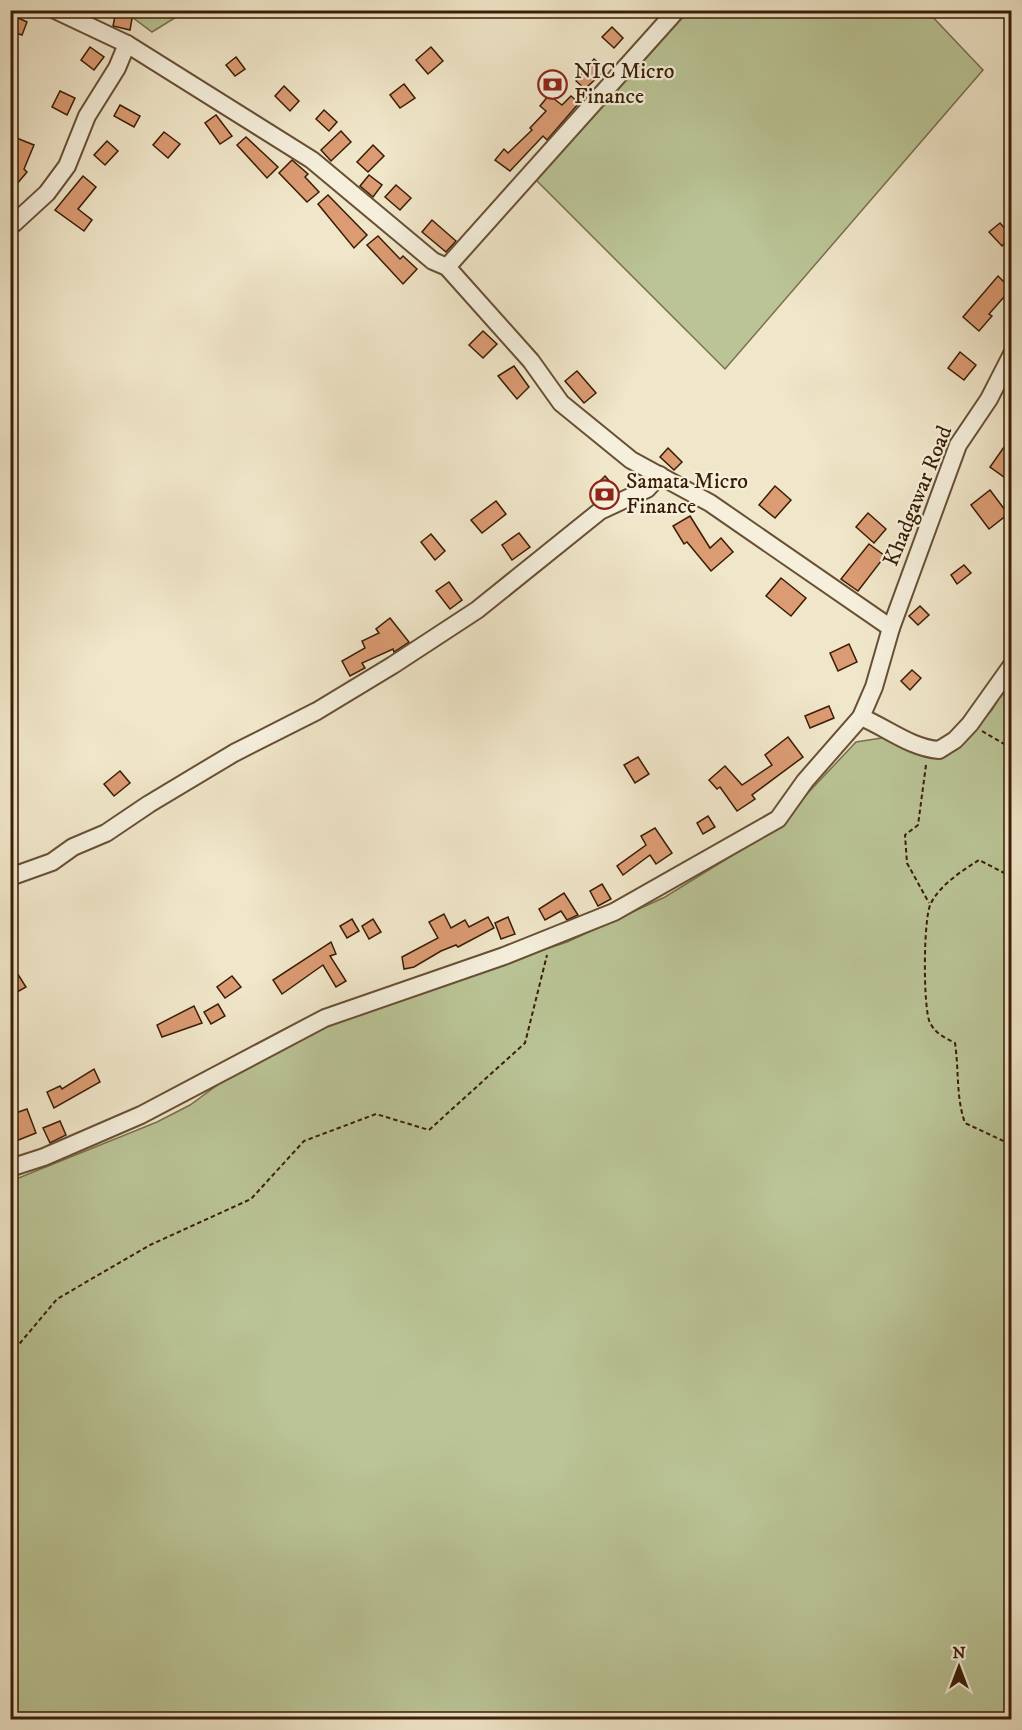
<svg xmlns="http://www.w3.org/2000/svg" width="1022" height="1730" font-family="'IM FELL DW Pica',serif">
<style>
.green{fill:#bac496;stroke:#7a704c;stroke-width:1.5}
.building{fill:#db9b73;stroke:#3a1d03;stroke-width:1.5}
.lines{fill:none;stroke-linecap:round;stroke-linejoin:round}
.minor-casing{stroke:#684f34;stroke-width:20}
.path{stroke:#3a1d03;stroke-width:2;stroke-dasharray:4.5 3;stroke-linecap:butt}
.minor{stroke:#f5efdc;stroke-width:16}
.labels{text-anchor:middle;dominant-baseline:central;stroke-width:4.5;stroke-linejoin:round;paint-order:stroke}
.poi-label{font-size:22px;fill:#3a1d03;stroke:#f5efdc;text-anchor:start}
.street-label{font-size:22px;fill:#3a1d03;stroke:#f5efdc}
</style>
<rect width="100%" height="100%" fill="#f0e6c9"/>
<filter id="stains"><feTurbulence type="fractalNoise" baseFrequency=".00333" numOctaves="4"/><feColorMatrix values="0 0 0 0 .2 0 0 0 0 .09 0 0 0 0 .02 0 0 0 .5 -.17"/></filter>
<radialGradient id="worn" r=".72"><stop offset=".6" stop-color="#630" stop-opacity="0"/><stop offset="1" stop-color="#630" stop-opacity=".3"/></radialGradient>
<g class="green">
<polygon points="124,11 186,11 152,32"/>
<polygon points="688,11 927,11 983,70 725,369 536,180"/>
<polygon points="1011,678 1011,1719 11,1720 11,1181 157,1122 190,1105 238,1070 291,1041 346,1017 567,942 665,897 772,831 856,742 888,737 920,755 956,745 992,710"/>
</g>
<g class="building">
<polygon points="116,11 133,13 130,30 113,26"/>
<polygon points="14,16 27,22 22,35 10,31"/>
<polygon points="612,27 623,38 614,48 602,37"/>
<polygon points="90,47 104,57 94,70 81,60"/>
<polygon points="431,47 443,61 428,74 416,60"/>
<polygon points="236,57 245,69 235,76 226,65"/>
<polygon points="594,59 606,69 585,89 576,81"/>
<polygon points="404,84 415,98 400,108 390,95"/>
<polygon points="284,86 299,101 290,111 275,96"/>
<polygon points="60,91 75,98 67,115 52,107"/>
<polygon points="549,95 562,105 571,96 579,103 547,140 543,136 510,171 495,160 504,149 508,153 532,130 530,128 546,111 540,106"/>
<polygon points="120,105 140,116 134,127 114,116"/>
<polygon points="324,110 337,122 329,131 316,119"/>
<polygon points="216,115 232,136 220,144 205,123"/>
<polygon points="341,131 351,142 331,161 321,150"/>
<polygon points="164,132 180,144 168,158 153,145"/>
<polygon points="14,137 34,145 24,169 27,172 10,192 10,144"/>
<polygon points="246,137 278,167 267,178 237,145"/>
<polygon points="107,141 118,151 105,165 94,155"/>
<polygon points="373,145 384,156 368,172 357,162"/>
<polygon points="292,160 308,174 305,177 319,192 307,202 279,173"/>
<polygon points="369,175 382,185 373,197 360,186"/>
<polygon points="83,176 96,187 78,209 92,220 84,231 55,210"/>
<polygon points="396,185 411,198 400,210 385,197"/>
<polygon points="328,195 367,235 354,248 318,204"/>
<polygon points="432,220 456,241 446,252 422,232"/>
<polygon points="1000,223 1011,236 1002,246 989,232"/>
<polygon points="378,236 400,259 403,256 417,269 403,284 367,245"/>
<polygon points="998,276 1011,289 989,314 992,316 979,331 963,317"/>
<polygon points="483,331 497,344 483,358 469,345"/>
<polygon points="960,352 976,365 964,380 948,368"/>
<polygon points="514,366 529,387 517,399 498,376"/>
<polygon points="577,371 596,393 584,403 565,381"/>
<polygon points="1004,447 1011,452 1011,482 990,467"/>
<polygon points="668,448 682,462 674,470 660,457"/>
<polygon points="605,476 618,491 604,498 594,487"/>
<polygon points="775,486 791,500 775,518 759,505"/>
<polygon points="990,490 1008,514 989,529 971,505"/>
<polygon points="496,501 506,514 482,533 471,520"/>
<polygon points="868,513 886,529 874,543 856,527"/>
<polygon points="690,516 710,548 721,538 733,552 711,571 687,542 684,544 673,526"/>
<polygon points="519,533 530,547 512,560 502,545"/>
<polygon points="431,534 445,551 435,560 421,542"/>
<polygon points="869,544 885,556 858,591 841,579"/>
<polygon points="964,565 971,573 957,584 951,575"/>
<polygon points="781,578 806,598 791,616 766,596"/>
<polygon points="449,582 462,600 450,609 436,591"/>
<polygon points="920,606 929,615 918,625 909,616"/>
<polygon points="390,618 409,642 394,652 393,649 362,663 365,668 350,676 342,661 365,648 362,641 379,633 376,629"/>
<polygon points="849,644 857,662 838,671 830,653"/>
<polygon points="912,670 921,678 910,690 901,681"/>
<polygon points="829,706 834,718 810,728 805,716"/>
<polygon points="788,737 803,757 752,795 755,799 737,811 720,787 717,789 709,780 725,766 742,785 772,765 765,755"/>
<polygon points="638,757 649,774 635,783 624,765"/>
<polygon points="120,771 130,783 114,796 104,784"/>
<polygon points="708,816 715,827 703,834 697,823"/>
<polygon points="655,828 672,853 656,864 650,855 623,875 617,866 646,845 641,836"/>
<polygon points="602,884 611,899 598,906 590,891"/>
<polygon points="564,893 578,915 567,920 561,911 545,920 539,909"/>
<polygon points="444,914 451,928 465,920 469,927 488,917 494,928 458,947 456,945 441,951 414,967 404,969 402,957 438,938 429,922"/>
<polygon points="508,917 515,934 501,939 495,923"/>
<polygon points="352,919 359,931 347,938 340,926"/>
<polygon points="373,919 381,932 369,939 362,926"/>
<polygon points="331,942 336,954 330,956 346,981 336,987 323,965 282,994 273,980"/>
<polygon points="10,962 26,987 10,996"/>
<polygon points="232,976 241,987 225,998 217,987"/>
<polygon points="218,1004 225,1016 211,1024 204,1012"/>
<polygon points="194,1006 202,1023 162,1037 157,1025"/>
<polygon points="94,1069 100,1082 54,1108 47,1092 60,1086 62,1089"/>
<polygon points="27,1109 36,1133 16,1141 10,1127 10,1115"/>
<polygon points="60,1121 66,1135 50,1143 43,1128"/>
</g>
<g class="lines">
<defs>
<g id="minor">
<polyline points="55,10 127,44"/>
<polyline points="10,227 47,193 67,166 87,116 117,68 127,44 312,160 433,261 447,267 531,361 561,403 631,460 710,503 891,628"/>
<polyline points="447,267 677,10"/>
<path d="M861,717C887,728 911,748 939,750L955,740L970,724L1012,665"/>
<polyline points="10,877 52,862 73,847 106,833 149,804 234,753 317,711 393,665 477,610 600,511 647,489 660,475"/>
<polyline points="10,1168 44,1157 141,1115 325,1018 504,956 614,912 778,819 805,781 861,717 874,687 891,628 958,445 989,399 1012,354"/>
</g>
</defs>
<use href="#minor" class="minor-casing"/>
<g class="path">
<polyline points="982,731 1006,745 1012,744"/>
<polyline points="926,765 918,825 905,835 907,863 929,903"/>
<path d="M1012,877L979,860C962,871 941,884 931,903C923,917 923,1009 930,1023C936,1034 944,1037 955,1043C959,1070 956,1098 965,1123L1012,1145"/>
<polyline points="10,1355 57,1299 150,1245 251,1199 304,1141 376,1114 429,1130 525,1043 547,955"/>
</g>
<use href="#minor" class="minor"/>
</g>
<defs>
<symbol id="bank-ring" viewBox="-11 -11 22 22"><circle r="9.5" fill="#f5efdc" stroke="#8f2418" stroke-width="1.5"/><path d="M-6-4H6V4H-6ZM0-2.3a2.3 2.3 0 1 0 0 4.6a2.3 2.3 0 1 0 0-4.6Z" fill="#8f2418"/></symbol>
</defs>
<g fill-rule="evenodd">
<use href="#bank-ring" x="536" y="68" width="33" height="33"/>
<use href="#bank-ring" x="588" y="478" width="33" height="33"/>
</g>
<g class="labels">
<g class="poi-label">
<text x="574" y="71">NIC Micro<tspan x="574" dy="25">Finance</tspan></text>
<text x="626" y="481">Samata Micro<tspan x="626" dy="25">Finance</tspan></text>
</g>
<g class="street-label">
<text transform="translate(918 496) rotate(-68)">Khadgawar Road</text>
</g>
</g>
<rect width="1022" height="1730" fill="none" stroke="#f0e6c9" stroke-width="36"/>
<rect x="12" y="12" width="998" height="1706" fill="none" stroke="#3a1d03" stroke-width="3"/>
<rect x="18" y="18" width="986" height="1694" fill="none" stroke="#3a1d03" stroke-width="1.5"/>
<g transform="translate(959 1667)" stroke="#f5efdc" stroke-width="4.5" paint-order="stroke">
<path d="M0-4.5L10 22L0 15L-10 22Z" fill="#3a1d03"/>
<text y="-9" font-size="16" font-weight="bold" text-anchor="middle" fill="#3a1d03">N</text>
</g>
<rect width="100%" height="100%" filter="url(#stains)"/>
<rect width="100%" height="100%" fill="url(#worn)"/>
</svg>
